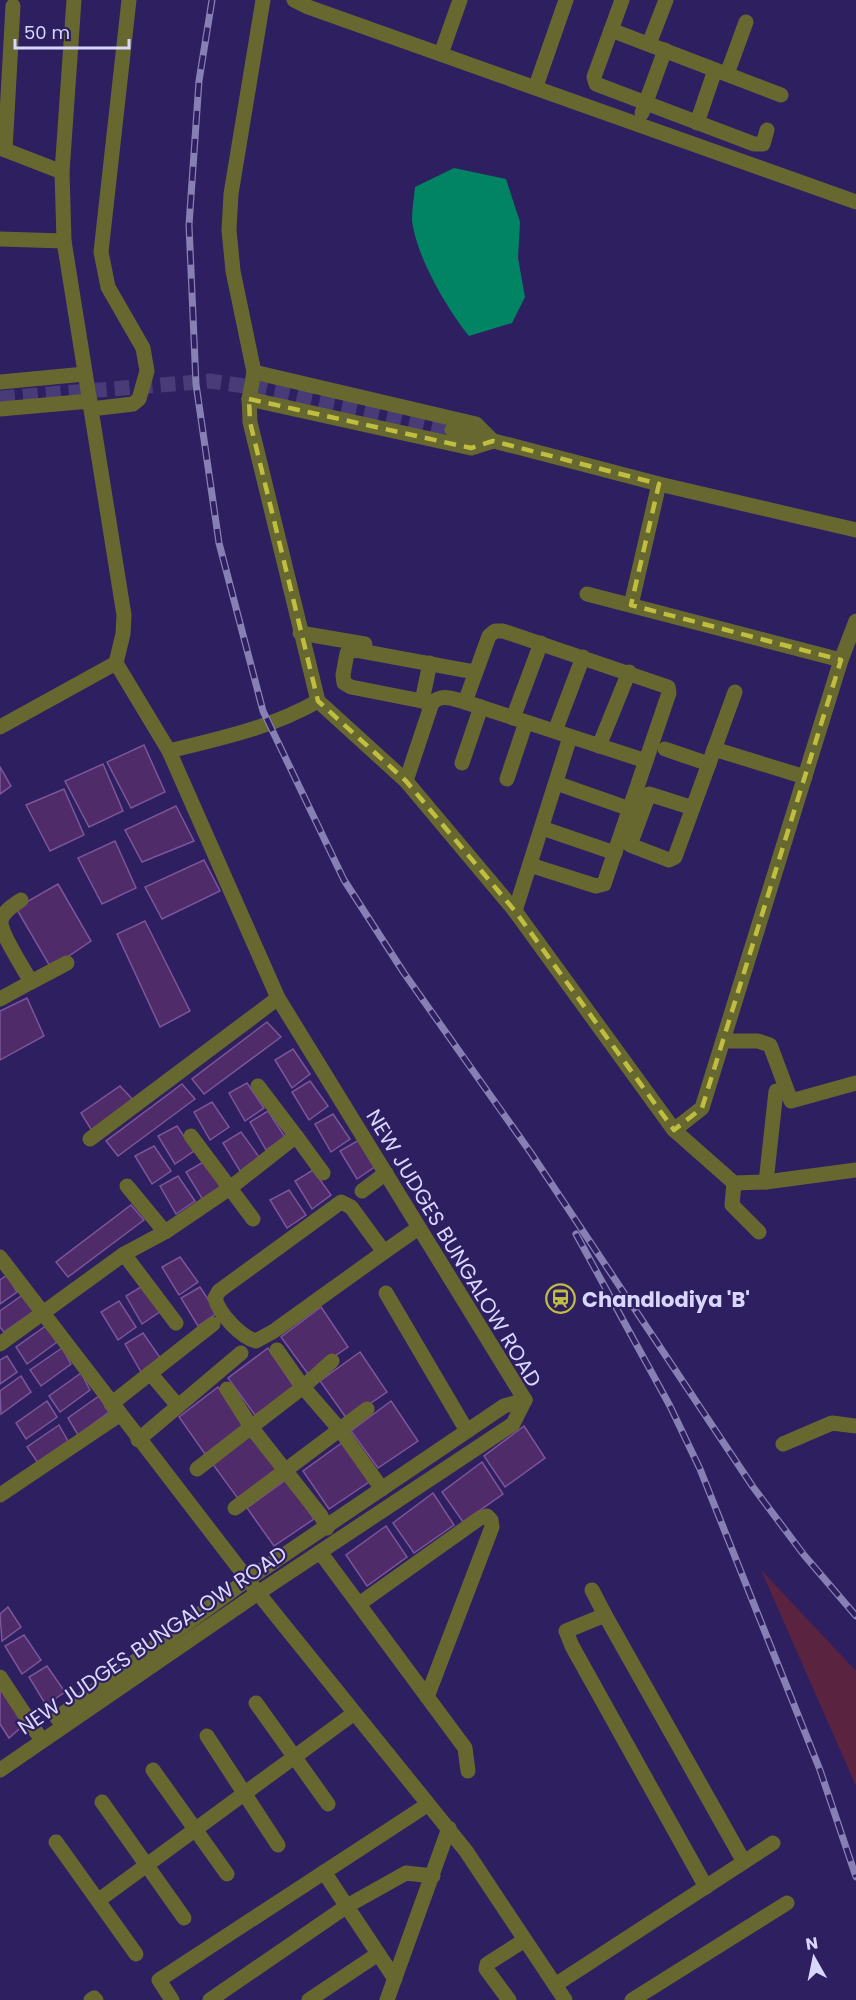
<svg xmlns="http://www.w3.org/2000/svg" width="856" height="2000" font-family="Poppins,sans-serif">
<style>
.green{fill:#5a2441}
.water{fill:#018464}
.building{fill:#4f2b6a;stroke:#7b5698;stroke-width:1.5}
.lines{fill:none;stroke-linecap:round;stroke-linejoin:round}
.minor-tunnel{stroke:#483b78;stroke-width:15;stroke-dasharray:15 8;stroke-linecap:butt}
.minor{stroke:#676730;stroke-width:15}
.rail-casing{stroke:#8880b4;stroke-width:7}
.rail{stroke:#2e1f60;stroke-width:4.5;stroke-dasharray:14;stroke-linecap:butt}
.marked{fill:none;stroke:#c0be41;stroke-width:4.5;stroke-dasharray:12 8;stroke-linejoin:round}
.labels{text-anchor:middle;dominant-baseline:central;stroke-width:4.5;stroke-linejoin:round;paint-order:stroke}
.street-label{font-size:21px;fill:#dad7ff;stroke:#2e1f60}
.poi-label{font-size:21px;font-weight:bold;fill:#dad7ff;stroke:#2e1f60;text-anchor:start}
</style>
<rect width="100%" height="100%" fill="#2e1f60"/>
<polygon class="green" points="761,1570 856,1671 856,1786"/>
<path class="water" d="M454,168L506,179L520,222L518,258L525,297L512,323L469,336C447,309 416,256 412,220C412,209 414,198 415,187Z"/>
<g class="building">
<polygon points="144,745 165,792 131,808 107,762"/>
<polygon points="103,764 123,811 89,827 65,781"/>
<polygon points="0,767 11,786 0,794"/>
<polygon points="64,789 84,835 50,851 26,805"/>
<polygon points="176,806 194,841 142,862 125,830"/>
<polygon points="115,841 136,888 102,904 78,858"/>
<polygon points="204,860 220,891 162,919 145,887"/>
<polygon points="58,884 91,941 51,968 16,908"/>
<polygon points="145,921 190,1011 160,1027 117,934"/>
<polygon points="27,998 44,1036 0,1060 0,1011"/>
<polygon points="267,1022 281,1037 204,1094 192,1079"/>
<polygon points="293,1049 310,1074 292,1088 275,1060"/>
<polygon points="310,1081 328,1106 309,1120 292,1092"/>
<polygon points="247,1083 264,1108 245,1121 229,1093"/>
<polygon points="182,1084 195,1099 118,1156 106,1141"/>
<polygon points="120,1086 134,1101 92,1131 81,1113"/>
<polygon points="212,1102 229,1127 210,1140 194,1112"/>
<polygon points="268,1111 285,1137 266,1150 250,1122"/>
<polygon points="333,1114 350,1139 331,1152 315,1124"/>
<polygon points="177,1126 194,1151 175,1164 158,1136"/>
<polygon points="241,1132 259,1157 240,1171 223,1143"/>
<polygon points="359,1140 376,1166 357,1179 340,1151"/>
<polygon points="154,1146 171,1171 152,1184 135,1156"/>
<polygon points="205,1161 222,1187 203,1200 186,1172"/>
<polygon points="313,1170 331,1195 312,1209 295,1181"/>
<polygon points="178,1176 195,1201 176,1214 160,1186"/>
<polygon points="289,1190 306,1215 287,1228 270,1200"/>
<polygon points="131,1205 144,1220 68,1277 56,1262"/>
<polygon points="180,1257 198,1282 179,1295 162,1267"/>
<polygon points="7,1275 17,1292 0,1304 0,1280"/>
<polygon points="144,1285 161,1311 142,1324 126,1296"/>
<polygon points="200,1287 217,1313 198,1326 181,1298"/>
<polygon points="24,1294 34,1311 4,1332 0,1327 0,1311"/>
<polygon points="119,1301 136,1327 118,1340 101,1312"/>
<polygon points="321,1307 348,1347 308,1374 281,1337"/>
<polygon points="47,1325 57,1342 27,1364 16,1347"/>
<polygon points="143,1333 161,1359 141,1372 125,1344"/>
<polygon points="62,1348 71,1364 41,1386 30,1370"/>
<polygon points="268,1348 295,1388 255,1415 228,1378"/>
<polygon points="360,1352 387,1392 347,1419 320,1381"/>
<polygon points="7,1356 17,1372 0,1384 0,1360"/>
<polygon points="81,1373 90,1390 60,1412 49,1396"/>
<polygon points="21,1376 31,1392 1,1414 0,1391"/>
<polygon points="218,1387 245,1427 205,1454 179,1417"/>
<polygon points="99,1396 109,1412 78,1435 68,1418"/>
<polygon points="47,1401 57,1417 26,1439 16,1423"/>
<polygon points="391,1401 418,1441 378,1468 351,1431"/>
<polygon points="59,1425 68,1441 38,1463 27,1447"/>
<polygon points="524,1426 545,1458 505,1487 484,1456"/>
<polygon points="252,1433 278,1470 239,1500 212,1463"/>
<polygon points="343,1442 369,1482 329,1509 303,1471"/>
<polygon points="482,1462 503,1494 463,1522 442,1492"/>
<polygon points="287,1479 314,1519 274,1546 247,1508"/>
<polygon points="433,1493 454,1525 414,1553 393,1523"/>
<polygon points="386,1526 407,1557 367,1586 346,1555"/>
<polygon points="8,1607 21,1627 2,1641 0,1614"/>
<polygon points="24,1635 41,1660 22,1674 5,1646"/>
<polygon points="47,1666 65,1692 46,1705 29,1677"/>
<polygon points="0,1687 27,1722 9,1738 0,1724"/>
</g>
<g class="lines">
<polyline class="minor-tunnel" points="0,398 210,381 252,387 452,430"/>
<g class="minor">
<polyline points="263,0 231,194 229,230 233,271 254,372 249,399 250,422 318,701 406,781 515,911 674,1130 702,1108 841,660 856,621"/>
<polyline points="294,0 308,7 856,202"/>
<polyline points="622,0 594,77 596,84 754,144 763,144 767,130"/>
<polyline points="611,30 781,95"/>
<polyline points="649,44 666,0"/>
<polyline points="441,54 460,0"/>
<polyline points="727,74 746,22"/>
<polyline points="536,86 566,0"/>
<polyline points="642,113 665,50"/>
<polyline points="697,123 715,70"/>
<polyline points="0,148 62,172 64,241 124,615 123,634 116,663"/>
<polyline points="5,150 13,6"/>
<polyline points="62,172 74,0"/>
<polyline points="0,239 64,241"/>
<polyline points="0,382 85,374"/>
<polyline points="249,399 471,448 493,441 476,424 254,372"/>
<polyline points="0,409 90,401"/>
<polyline points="91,409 133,404 139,399 147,371 143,348 108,287 101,252 129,0"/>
<polyline points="452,430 659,484 856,530"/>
<polyline points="587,594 841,660"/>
<polyline points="631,605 659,484"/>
<polyline points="300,633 365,644"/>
<polyline points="422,701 430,663"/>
<polyline points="465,702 646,761"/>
<polyline points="432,703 351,687 344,683 343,675 347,653 356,650 475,672"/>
<polyline points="513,718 541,643"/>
<polyline points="0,727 116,663 169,751 278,998 525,1400"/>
<polyline points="555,731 583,657"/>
<polyline points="599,746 629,672"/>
<polyline points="665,749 709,764"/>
<polyline points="714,749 805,777"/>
<path d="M169,751C221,738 271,728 318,701"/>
<polyline points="462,763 481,707"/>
<polyline points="507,779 526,722"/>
<path d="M406,781L432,703C442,693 453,699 465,702L489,636L495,631H503L668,687L669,693L604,884L596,886L530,865"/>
<polyline points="556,783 630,809"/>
<polyline points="693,808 649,794 630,845 669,860 675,857 735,692"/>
<polyline points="542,828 615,853"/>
<polyline points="515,911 570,737"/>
<polyline points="31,982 67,963"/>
<path d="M0,999L31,982C24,969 0,933 1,921C3,911 14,905 21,900"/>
<polyline points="723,1041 758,1041 770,1045 791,1101 856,1083"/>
<polyline points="258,1086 296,1136"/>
<polyline points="674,1130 734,1183 766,1182 856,1170"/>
<polyline points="191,1136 253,1219"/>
<polyline points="90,1139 278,998"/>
<polyline points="766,1182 776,1091"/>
<polyline points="734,1183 732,1205 759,1232"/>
<polyline points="127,1186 165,1232"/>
<polyline points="362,1191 386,1173"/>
<path d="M384,1252L351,1207L341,1202L219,1291L215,1298C219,1314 241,1337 256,1341L274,1331C322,1297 369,1262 417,1229"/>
<polyline points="124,1254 176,1323"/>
<polyline points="0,1257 258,1593 466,1851 565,2000"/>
<polyline points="386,1293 467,1431"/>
<polyline points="0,1344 124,1254 165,1232 230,1188 296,1136 323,1173"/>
<polyline points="277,1350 303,1387 332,1361"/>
<polyline points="150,1373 178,1406"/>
<polyline points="111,1404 213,1324"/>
<polyline points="138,1440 241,1353"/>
<polyline points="783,1444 832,1423 856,1426"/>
<polyline points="197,1469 251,1427 227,1389"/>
<polyline points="0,1495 119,1415"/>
<polyline points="235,1508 367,1409"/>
<polyline points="327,1528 321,1516 251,1427 303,1387 341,1431 382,1489"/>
<polyline points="320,1552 465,1748 468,1771"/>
<polyline points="592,1590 605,1615"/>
<polyline points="359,1604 480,1518 487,1516 491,1520 492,1527 427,1697"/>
<polyline points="0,1677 37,1733"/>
<polyline points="256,1703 328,1804"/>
<polyline points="57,1718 247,1580 504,1406 525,1400"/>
<polyline points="207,1736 278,1845"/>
<polyline points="0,1770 258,1593 513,1424 525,1400"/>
<polyline points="153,1770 227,1874"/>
<polyline points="102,1802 184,1918"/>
<polyline points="56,1842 136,1954"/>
<polyline points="324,1872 395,1979"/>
<polyline points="706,1887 572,1646 566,1631 605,1615 744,1862"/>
<polyline points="99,1900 353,1714"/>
<polyline points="555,1985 773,1843"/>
<polyline points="91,2000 94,1998 96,2000"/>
<polyline points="172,2000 159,1980 427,1805"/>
<polyline points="210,2000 347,1906 406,1873 433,1876"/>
<polyline points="309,2000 378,1954"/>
<polyline points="387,2000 449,1828"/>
<polyline points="509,2000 486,1969 487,1964 525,1940"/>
<polyline points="632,2000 787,1903"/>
</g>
<defs>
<g id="rail">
<polyline points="212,0 199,81 189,225 196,384 219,543 263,711 344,880 404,973 531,1153 753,1487 804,1555 856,1616"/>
<polyline points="576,1234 670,1406 700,1469 820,1770 856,1877"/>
</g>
</defs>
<use href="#rail" class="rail-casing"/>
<use href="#rail" class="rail"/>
</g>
<path class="marked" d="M249,399L471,448L493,441L659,484L631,605L841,660L702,1108L674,1130L515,911L406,781L318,701L250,422Z"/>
<defs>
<symbol id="station-ring" viewBox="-11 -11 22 22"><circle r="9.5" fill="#2e1f60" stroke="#c0be41" stroke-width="1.5"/><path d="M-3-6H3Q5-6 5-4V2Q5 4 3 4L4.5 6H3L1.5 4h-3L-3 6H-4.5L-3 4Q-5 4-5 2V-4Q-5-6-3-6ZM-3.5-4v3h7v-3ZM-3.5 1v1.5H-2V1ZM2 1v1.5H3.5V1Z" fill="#c0be41"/></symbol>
</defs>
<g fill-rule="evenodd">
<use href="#station-ring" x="544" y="1282" width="33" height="33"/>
</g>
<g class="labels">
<g class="street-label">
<text transform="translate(454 1248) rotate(59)">NEW JUDGES BUNGALOW ROAD</text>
<text transform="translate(152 1640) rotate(-34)">NEW JUDGES BUNGALOW ROAD</text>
</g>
<g class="poi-label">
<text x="582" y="1299">Chandlodiya 'B'</text>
</g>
</g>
<g transform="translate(814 1958) rotate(351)" stroke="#2e1f60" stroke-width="4.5" paint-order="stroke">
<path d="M0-4.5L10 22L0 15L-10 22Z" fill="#dad7ff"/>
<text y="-9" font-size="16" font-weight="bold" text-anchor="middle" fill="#dad7ff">N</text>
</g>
<path d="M15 39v9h114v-9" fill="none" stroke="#dad7ff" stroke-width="3"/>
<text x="24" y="39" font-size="18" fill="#dad7ff" stroke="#2e1f60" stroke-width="4.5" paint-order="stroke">50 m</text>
</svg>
